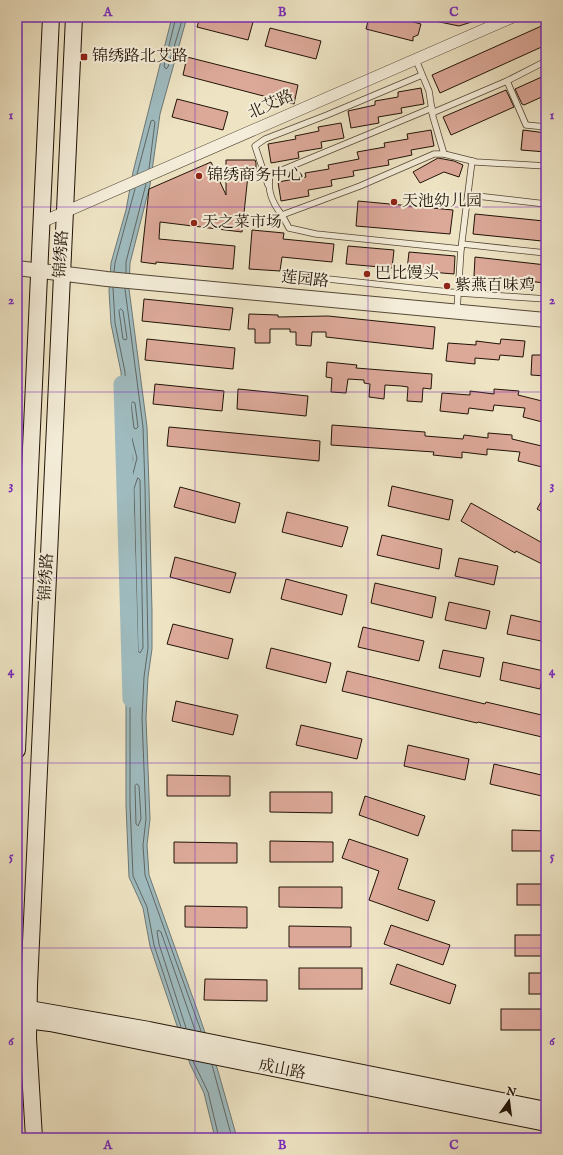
<svg xmlns="http://www.w3.org/2000/svg" width="563" height="1155" font-family="'IM FELL English','Noto Serif SC',serif">
<style>
.water{fill:#9fbbbf;stroke:#6d7875}
.lines{fill:none;stroke-linecap:round;stroke-linejoin:round}
.shore{stroke:#606763;stroke-width:1}
.river{stroke:#9fbbbf;stroke-width:17}
.building{fill:#dca999;stroke:#211307}
.service-casing{stroke:#544736;stroke-width:7}
.minor-casing{stroke:#544736;stroke-width:12}
.tertiary-casing{stroke:#544736;stroke-width:16}
.secondary-casing{stroke:#211307;stroke-width:18}
.service{stroke:#f4edd9;stroke-width:5.5}
.minor{stroke:#f4edd9;stroke-width:11}
.tertiary{stroke:#f4edd9;stroke-width:14}
.secondary{stroke:#f4edd9;stroke-width:16}
.grid{fill:none;stroke:#7b2cbf;stroke-width:1;stroke-opacity:0.55}
.poi-dot{fill:#8f2418;stroke:#f4edd9;stroke-width:1.5}
.labels{text-anchor:middle;dominant-baseline:central;stroke-width:4;stroke-linejoin:round;paint-order:stroke}
.poi-label{font-size:16px;fill:#211307;stroke:#f4edd9;text-anchor:start}
.street-label{font-size:16px;fill:#211307;stroke:#f4edd9}
.neatline{fill:none;stroke:#7b2cbf;stroke-width:1.5}
.grid-label{font-size:13px;text-anchor:middle;font-weight:bold;fill:#7b2cbf}
</style>
<rect width="100%" height="100%" fill="#eee4c4"/>
<filter id="stains"><feTurbulence type="fractalNoise" baseFrequency=".005" numOctaves="4"/><feColorMatrix values="0 0 0 0 .2 0 0 0 0 .09 0 0 0 0 .02 0 0 0 .5 -.17"/></filter>
<radialGradient id="worn" r=".72"><stop offset=".6" stop-color="#630" stop-opacity="0"/><stop offset="1" stop-color="#630" stop-opacity=".3"/></radialGradient>
<polygon class="water" points="172,17 187,17 160,114 150,185 130,263 129,289 147,427 149,487 152,611 152,649 148,677 146,718 150,819 147,845 149,875 199,1015 218,1071 237,1138 215,1138 204,1093 190,1064 150,946 143,908 129,877 126,805 126,695 130,678 125,488 133,459 123,420 121,372 111,324 109,291 111,263 126,210 133,172"/>
<g class="lines">
<g class="shore">
<polyline points="176,17 164,66 166,69 168,67 183,17"/>
<polyline points="137,174 151,121 153,120 155,122 149,169"/>
<polyline points="114,272 115,263 135,189"/>
<polyline points="126,273 126,262 146,184"/>
<polyline points="113,288 115,323 125,372 127,419 137,458 129,489 134,677 130,696 130,805 133,876 147,907 154,945 181,1027"/>
<polyline points="125,289 143,427 145,487 148,648 144,677 142,718 146,819 143,845 145,875 201,1031"/>
<polygon points="121,309 123,311 127,338 126,340 123,339 119,311"/>
<polygon points="133,402 135,403 138,427 136,429 134,428 131,404"/>
<polygon points="138,478 140,480 143,648 140,653 138,651 134,489"/>
<polygon points="137,784 139,786 141,819 138,826 136,824 135,786"/>
<polyline points="186,1028 159,944 157,932 158,930 161,932 195,1030"/>
<polyline points="193,1061 208,1092 219,1138"/>
<polyline points="212,1065 232,1138"/>
</g>
<polyline class="river" points="122,384 131,699"/>
</g>
<g class="building">
<polygon points="200,17 233,17 253,22 248,40 197,27"/>
<polygon points="369,17 394,17 421,24 418,35 413,37 413,41 366,29"/>
<polygon points="430,17 484,17 484,18 459,26 430,20"/>
<polygon points="546,24 546,45 440,93 432,75"/>
<polygon points="270,28 321,41 316,59 265,46"/>
<polygon points="187,57 298,85 294,104 183,75"/>
<polygon points="546,75 546,95 524,105 522,104 515,89"/>
<polygon points="421,88 424,104 401,108 402,113 378,117 379,123 351,128 348,111 375,105 375,101 398,97 398,92"/>
<polygon points="506,90 514,107 451,135 443,117"/>
<polygon points="177,99 228,112 223,130 172,117"/>
<polygon points="341,123 344,138 321,142 322,148 298,152 299,158 271,163 268,144 296,139 295,136 319,131 318,127"/>
<polygon points="431,130 434,146 411,150 412,155 388,160 389,165 353,171 354,176 331,180 332,186 308,190 309,196 281,201 278,182 306,177 305,173 329,169 328,165 359,159 357,152 385,147 384,143 408,139 407,134"/>
<polygon points="523,130 546,133 546,152 521,150"/>
<polygon points="438,158 454,161 463,165 459,177 444,172 420,183 413,172"/>
<polygon points="226,160 255,160 256,163 256,175 248,175 242,232 160,222 159,239 235,246 233,269 156,262 156,264 141,262 149,189 211,162 226,195"/>
<polygon points="358,201 453,210 450,234 356,226"/>
<polygon points="475,214 544,221 542,241 473,234"/>
<polygon points="252,230 284,233 283,239 334,244 332,262 282,257 280,271 249,269"/>
<polygon points="348,246 394,250 392,268 346,264"/>
<polygon points="409,252 455,256 454,274 407,270"/>
<polygon points="475,257 546,265 546,283 474,276"/>
<polygon points="144,299 233,308 230,330 142,321"/>
<polygon points="249,314 278,315 278,317 328,316 435,327 433,349 326,337 326,332 312,332 311,346 296,345 296,332 290,332 290,329 270,329 270,343 255,343 255,329 248,329"/>
<polygon points="147,339 235,348 233,369 145,360"/>
<polygon points="501,339 525,341 523,357 500,355 499,360 475,358 475,364 446,361 448,343 476,345 476,341 500,344"/>
<polygon points="532,355 546,355 546,376 531,375"/>
<polygon points="327,362 357,365 356,368 432,374 431,389 423,388 422,402 407,401 408,387 401,386 385,385 384,399 369,397 370,384 364,383 364,380 348,379 346,393 331,392 332,378 326,377"/>
<polygon points="155,384 224,391 222,411 153,404"/>
<polygon points="238,389 308,396 306,416 237,409"/>
<polygon points="494,389 519,391 518,395 546,402 546,423 523,417 525,408 494,405 493,411 469,408 468,414 440,411 442,393 470,395 470,391 494,394"/>
<polygon points="332,425 425,432 425,436 463,439 464,435 488,438 488,433 512,435 512,439 546,447 546,468 518,461 520,452 487,449 487,455 462,452 462,458 433,455 434,452 331,445"/>
<polygon points="169,427 320,441 319,461 167,446"/>
<polygon points="392,486 453,500 449,520 388,506"/>
<polygon points="180,487 240,503 235,523 174,507"/>
<polygon points="546,493 546,514 537,509"/>
<polygon points="471,503 546,545 546,566 516,551 515,553 461,521"/>
<polygon points="287,512 348,527 342,547 282,532"/>
<polygon points="382,535 442,549 439,569 377,555"/>
<polygon points="175,557 236,573 230,593 170,577"/>
<polygon points="459,558 498,566 494,585 455,576"/>
<polygon points="286,579 347,595 342,615 281,599"/>
<polygon points="375,583 436,597 432,618 371,603"/>
<polygon points="449,602 490,611 486,629 445,620"/>
<polygon points="511,615 546,623 546,642 507,634"/>
<polygon points="173,624 233,639 228,659 167,644"/>
<polygon points="363,627 424,641 419,661 358,647"/>
<polygon points="271,648 331,663 326,683 266,668"/>
<polygon points="443,650 484,658 480,677 439,668"/>
<polygon points="503,662 544,671 540,689 500,680"/>
<polygon points="347,671 485,704 486,702 546,716 542,737 478,722 477,723 342,691"/>
<polygon points="176,701 238,715 233,735 172,721"/>
<polygon points="301,725 362,739 357,759 296,745"/>
<polygon points="408,745 469,759 465,780 404,766"/>
<polygon points="494,764 546,776 546,797 490,784"/>
<polygon points="167,775 230,776 230,796 167,796"/>
<polygon points="270,792 332,792 332,813 270,812"/>
<polygon points="365,796 425,816 418,836 359,815"/>
<polygon points="512,830 546,831 546,851 512,851"/>
<polygon points="349,839 408,859 398,889 435,901 428,921 369,900 379,871 342,858"/>
<polygon points="270,841 333,842 333,862 270,862"/>
<polygon points="174,842 237,843 237,863 174,863"/>
<rect x="517" y="884" width="29" height="21"/>
<polygon points="279,887 342,887 342,908 279,907"/>
<polygon points="185,906 247,907 247,928 185,927"/>
<polygon points="391,925 450,945 443,965 384,944"/>
<polygon points="289,926 351,927 351,947 289,947"/>
<rect x="515" y="935" width="31" height="21"/>
<polygon points="397,964 456,985 450,1004 390,984"/>
<rect x="299" y="968" width="63" height="21"/>
<rect x="529" y="973" width="17" height="21"/>
<polygon points="205,979 267,980 267,1001 204,1000"/>
<rect x="501" y="1009" width="45" height="21"/>
</g>
<g class="lines">
<defs>
<g id="service">
<polyline points="416,60 429,91 433,117 444,154 476,162 546,166"/>
<polyline points="507,81 546,61"/>
<polyline points="432,113 507,81 526,125 546,127"/>
<polyline points="444,154 434,154 360,186 282,215 289,228 316,234 461,249 472,161"/>
<polyline points="268,185 255,146 265,139 327,115 422,75"/>
<polyline points="468,195 546,204"/>
<path d="M282,215C272,203 267,190 270,175L432,108"/>
<polyline points="462,244 546,253"/>
<polyline points="300,276 459,293 546,299"/>
<polyline points="457,310 461,249"/>
</g>
<polyline id="minor" points="42,222 513,17"/>
<polyline id="tertiary" points="17,268 107,279 546,320"/>
<g id="secondary">
<polyline points="17,750 51,17"/>
<polyline points="18,1007 149,1030 546,1110"/>
<polyline points="18,1019 50,1023 546,1123"/>
<polyline points="34,1138 28,1038 29,985 74,17"/>
</g>
</defs>
<use href="#service" class="service-casing"/>
<use href="#minor" class="minor-casing"/>
<use href="#tertiary" class="tertiary-casing"/>
<use href="#secondary" class="secondary-casing"/>
<use href="#service" class="service"/>
<use href="#minor" class="minor"/>
<use href="#tertiary" class="tertiary"/>
<use href="#secondary" class="secondary"/>
</g>
<path class="grid" d="M195,17V1138M368,17V1138M17,207H546M17,392H546M17,578H546M17,763H546M17,948H546"/>
<g class="poi-dot">
<rect x="80" y="53" width="8" height="8" rx="2"/>
<circle cx="199" cy="176" r="4"/>
<circle cx="394" cy="202" r="4"/>
<circle cx="194" cy="223" r="4"/>
<circle cx="367" cy="274" r="4"/>
<circle cx="447" cy="286" r="4"/>
</g>
<g class="labels">
<g class="poi-label">
<text x="92" y="57">锦绣路北艾路</text>
<text x="207" y="176">锦绣商务中心</text>
<text x="402" y="202">天池幼儿园</text>
<text x="202" y="223">天之菜市场</text>
<text x="375" y="274">巴比馒头</text>
<text x="455" y="286">紫燕百味鸡</text>
</g>
<g class="street-label">
<text transform="translate(271 105) rotate(-24)">北艾路</text>
<text transform="translate(62 254) rotate(-87)">锦绣路</text>
<text transform="translate(305 280) rotate(6)">莲园路</text>
<text transform="translate(47 577) rotate(-87)">锦绣路</text>
<text transform="translate(282 1070) rotate(11)">成山路</text>
</g>
</g>
<rect width="563" height="1155" fill="none" stroke="#eee4c4" stroke-width="44"/>
<g transform="translate(509 1101) rotate(14)" stroke="#f4edd9" stroke-width="3" paint-order="stroke">
<path d="M0-3L7 15L0 10L-7 15Z" fill="#211307"/>
<text y="-6" font-size="11" font-weight="bold" text-anchor="middle" fill="#211307">N</text>
</g>
<rect x="22" y="22" width="519" height="1111" class="neatline"/>
<g class="grid-label">
<text x="108" y="16">A</text>
<text x="282" y="16">B</text>
<text x="454" y="16">C</text>
<text x="11" y="119">1</text>
<text x="552" y="119">1</text>
<text x="11" y="304">2</text>
<text x="552" y="304">2</text>
<text x="11" y="489">3</text>
<text x="552" y="489">3</text>
<text x="11" y="675">4</text>
<text x="552" y="675">4</text>
<text x="11" y="860">5</text>
<text x="552" y="860">5</text>
<text x="11" y="1045">6</text>
<text x="552" y="1045">6</text>
<text x="108" y="1149">A</text>
<text x="282" y="1149">B</text>
<text x="454" y="1149">C</text>
</g>
<rect width="100%" height="100%" filter="url(#stains)"/>
<rect width="100%" height="100%" fill="url(#worn)"/>
</svg>
